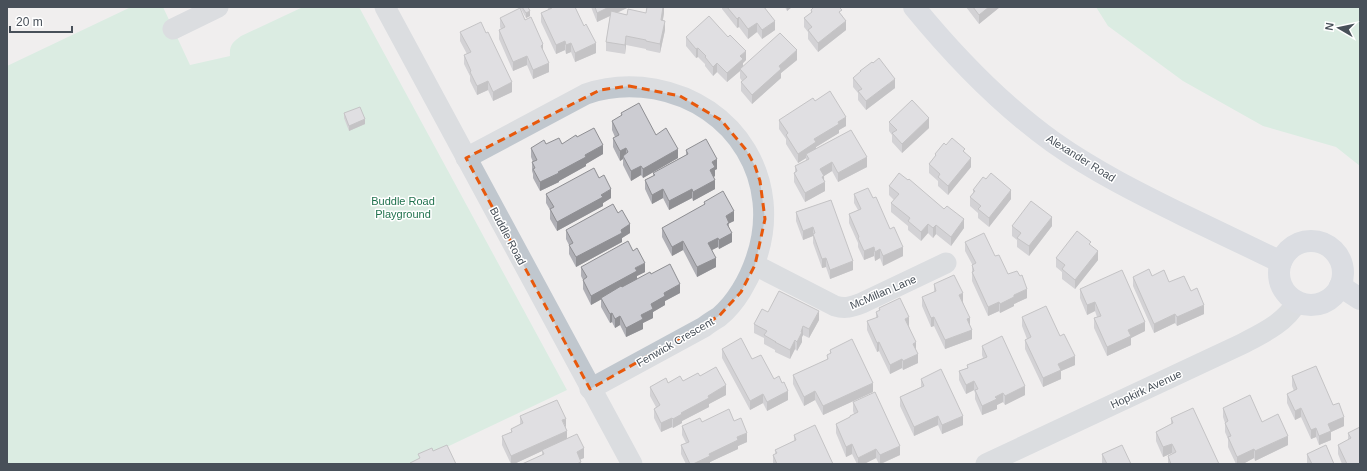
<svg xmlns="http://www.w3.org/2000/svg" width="1367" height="471" font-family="Helvetica,sans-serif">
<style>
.green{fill:#c0e9d3}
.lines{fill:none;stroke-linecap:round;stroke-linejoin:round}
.street{stroke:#c0c7ce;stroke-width:21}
.secondary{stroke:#c0c8d2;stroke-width:22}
.wall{fill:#afafb5}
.shaded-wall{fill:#8f8f93}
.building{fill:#ccccd2;stroke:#8f8f93}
.marked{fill:none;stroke:#e8590c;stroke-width:3;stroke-dasharray:8 5;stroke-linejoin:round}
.labels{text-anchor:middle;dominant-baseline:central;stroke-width:3;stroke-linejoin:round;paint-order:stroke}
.street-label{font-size:11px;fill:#485059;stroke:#fff}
.park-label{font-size:11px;fill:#21724e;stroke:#fff}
</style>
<rect width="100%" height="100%" fill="#f0eeee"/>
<g class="green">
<path d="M131,7H163L190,65L230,56C229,45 233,42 241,36L303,7H359L567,390L411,464H7V66Z"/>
<polygon points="1096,7 1360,7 1360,166 1336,147 1263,126 1183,81 1108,26"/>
</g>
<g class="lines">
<g class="street">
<polyline points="385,7 632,464"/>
<polyline points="173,29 218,7"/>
<path d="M466,158L586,94C609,86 631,85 655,89C736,104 783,181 756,259C749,280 736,303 719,317C714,320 709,323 704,327L590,389"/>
<path d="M755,265L835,306C845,309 852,307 862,303L946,263"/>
<path d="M986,464L1242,344C1263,333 1285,323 1297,302"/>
</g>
<g class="secondary">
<path d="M914,7C955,57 1000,104 1053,142C1094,171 1140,194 1185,216C1217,231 1249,247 1281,262"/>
<circle cx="1311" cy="273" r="32"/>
<polyline points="1340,286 1360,299"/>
</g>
</g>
<g class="wall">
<polygon points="521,7 528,7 530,16 526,18 521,9"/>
<polygon points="547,7 575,7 596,53 575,62 571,52 566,54 565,50 556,54 541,22 541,13 549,10"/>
<polygon points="591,7 629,7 617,13 627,15 646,13 664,7 664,13 663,20 665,30 660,53 646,50 646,49 626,45 625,54 606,51 606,42 610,16 597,22"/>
<polygon points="722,7 764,7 775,30 762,39 757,32 748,39 739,27 737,28 722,9"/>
<polygon points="785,7 792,7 787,11"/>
<polygon points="966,7 1000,7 979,24"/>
<polygon points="811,10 842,15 846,30 818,52 808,39 808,32 804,27 804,18 811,13"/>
<polygon points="500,18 525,20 543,51 549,72 533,79 527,65 513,71 499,39 499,30 501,29 500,27"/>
<polygon points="460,32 512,92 493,101 488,90 477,95 470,81 470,76 464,64 464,55 467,54 460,41"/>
<polygon points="686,37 746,60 743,63 743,66 797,60 781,73 781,78 752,104 741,91 741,82 742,81 740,78 740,71 727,82 717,72 713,76 705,66 705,64 698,57 696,58 686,46"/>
<polygon points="860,71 895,88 866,110 858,100 858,93 853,87 853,78 860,72"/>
<polygon points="815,101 846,126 839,130 839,133 816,147 816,149 867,167 838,182 832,171 824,176 825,191 805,202 794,182 794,173 795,172 795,166 806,161 806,158 798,163 786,144 786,139 779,129 779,120"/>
<polygon points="344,113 365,124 349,131 344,118"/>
<polygon points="621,113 656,135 678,158 643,178 641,175 631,181 623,165 623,159 620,161 613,147 613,138 615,137 612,130 612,121 621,116"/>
<polygon points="889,122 929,128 902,153 892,142 892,135 889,131"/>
<polygon points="577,137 603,154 586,164 586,166 559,181 559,182 540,191 533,178 533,174 532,171 532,162 533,162 531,157 531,148 546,144 562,144"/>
<polygon points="946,145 965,152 971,167 948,195 938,186 938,181 929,173 929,164 935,157 935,154"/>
<polygon points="686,150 717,169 715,170 715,176 714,177 715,189 693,201 692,198 669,210 663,198 652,204 645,189 645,180 653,176 653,173 686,155"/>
<polygon points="599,178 611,198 603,203 603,206 557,231 550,219 550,210 546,203 546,194"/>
<polygon points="889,186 964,228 951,246 936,234 933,238 928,233 921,241 908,230 908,226 891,212 891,203 894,200 889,195"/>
<polygon points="973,190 1011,199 989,227 978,218 978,213 970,206 970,197 973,193"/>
<polygon points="854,194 903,256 883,266 880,258 875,261 874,256 864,260 858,247 858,243 849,223 849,214 858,210 854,203"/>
<polygon points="831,200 853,270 830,279 826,267 822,268 813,243 813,236 803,240 796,221 796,212"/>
<polygon points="704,202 734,221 729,223 729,228 732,242 719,249 718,247 712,250 716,267 697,277 683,250 672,256 662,237 662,228 704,205"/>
<polygon points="618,213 630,233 622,238 622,242 576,267 569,254 569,245 566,239 566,230"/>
<polygon points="1012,226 1052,226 1029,256 1017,247 1017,240 1012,236"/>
<polygon points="965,242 995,256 1008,274 1027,298 1014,304 1014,306 1000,313 999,311 988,316 972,281 972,264 965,251"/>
<polygon points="1056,258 1098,260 1075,289 1062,279 1062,272 1056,267"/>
<polygon points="581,267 645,272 637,276 637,279 651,274 680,293 665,301 665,305 653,312 653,318 643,323 643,329 626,337 620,325 615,328 612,322 610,323 601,307 601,299 591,305 583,289 583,280 581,276"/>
<polygon points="1152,276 1191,291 1204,314 1177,326 1175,323 1154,333 1133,286 1133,277"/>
<polygon points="934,284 963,302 970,326 972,339 945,349 934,326 931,327 922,306 922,297 934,292"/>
<polygon points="1080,289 1145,331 1131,338 1131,345 1107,356 1094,328 1094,318 1097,317 1095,311 1087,315 1080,298"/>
<polygon points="879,308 909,326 916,349 918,363 903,370 902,368 890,374 879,351 877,352 867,330 867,321 876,318 876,312 879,311"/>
<polygon points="768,312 819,320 809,338 803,335 802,337 802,342 797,351 795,349 790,359 775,352 775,350 764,344 764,338 754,333 754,324"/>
<polygon points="1022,317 1060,336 1075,365 1061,371 1061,379 1043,387 1025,349 1025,340 1027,339 1022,326"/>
<polygon points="982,346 1025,395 1005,405 1003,402 997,405 997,409 982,415 975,399 975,393 974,390 966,394 959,380 959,371 967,368 967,365 983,358 982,355"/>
<polygon points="722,349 752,359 774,379 788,400 767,411 763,403 750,410 722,358"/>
<polygon points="830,350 873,392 823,415 815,400 804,406 793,384 793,375 827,360 827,355 830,354"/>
<polygon points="700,376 726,395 709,404 709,407 682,421 682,423 673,428 672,427 661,432 654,418 654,409 656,407 650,396 650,387 668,383 683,381"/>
<polygon points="1292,376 1333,405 1344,426 1331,432 1331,440 1319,445 1316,437 1311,439 1301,417 1295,420 1287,403 1287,394 1294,391 1292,386"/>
<polygon points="921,379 963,425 942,434 938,425 914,436 900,406 900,397 921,387"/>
<polygon points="853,402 900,455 881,464 879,464 876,458 864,464 857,464 852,454 846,457 836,433 836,424 850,417 850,416 854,414 853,411"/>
<polygon points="1223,408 1262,422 1288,445 1255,461 1254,458 1243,464 1236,464 1228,447 1228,439 1225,432 1225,423 1223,417"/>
<polygon points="520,416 566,428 567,438 584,458 580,459 581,464 542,455 542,451 514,464 511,464 502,445 502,436 511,432 511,429 520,424"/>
<polygon points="1171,418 1219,464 1168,464 1168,456 1172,454 1172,453 1163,457 1156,441 1156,432 1171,424"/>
<polygon points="734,421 747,442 738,446 738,449 710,462 710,464 686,464 681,454 681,445 686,443 682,435 682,426 702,422"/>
<polygon points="1360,427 1360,464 1342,464 1338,454 1338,445 1348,440 1348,433"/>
<polygon points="794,435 833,464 773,464 773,455 775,454 775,450 794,441"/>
<polygon points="1102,454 1131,464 1098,464 1102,463"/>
<polygon points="1307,454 1334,464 1308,464 1307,463"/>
</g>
<g class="shaded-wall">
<polygon points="609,7 629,7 597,22 597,13"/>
<polygon points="663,7 664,7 664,13 661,29 661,20"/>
<polygon points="787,7 792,7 787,11"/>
<polygon points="989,7 1000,7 979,24 979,15"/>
<polygon points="530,11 530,16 526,18 526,13"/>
<polygon points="739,17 739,27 737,28 737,19"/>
<polygon points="665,21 665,30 660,53 660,44"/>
<polygon points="775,21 775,30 762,39 762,30"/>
<polygon points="846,21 846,30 818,52 818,43"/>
<polygon points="757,23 757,32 748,39 748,29"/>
<polygon points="626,36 626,45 625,54 625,45"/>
<polygon points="565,41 565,50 556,54 556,45"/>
<polygon points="571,43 571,52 566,54 566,45"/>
<polygon points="596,43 596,53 575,62 575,53"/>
<polygon points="543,44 543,53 541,46"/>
<polygon points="698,48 698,57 696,58 696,49"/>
<polygon points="797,50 797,60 781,73 781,78 752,104 752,95 779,66"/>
<polygon points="746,51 746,60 743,63 743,68 740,69 740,71 727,82 727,73 740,56"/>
<polygon points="527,56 527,65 513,71 513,62"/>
<polygon points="549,63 549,72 533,79 533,70"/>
<polygon points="717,63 717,72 713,76 713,67"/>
<polygon points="895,79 895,88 866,110 866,101"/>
<polygon points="488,81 488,90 477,95 477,86"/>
<polygon points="512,82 512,92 493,101 493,92"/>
<polygon points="846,117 846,126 839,130 839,133 816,147 816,151 806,154 806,158 798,163 798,154 814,139 838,122"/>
<polygon points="929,118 929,128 902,153 902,144"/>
<polygon points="365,119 365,124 349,131 349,126"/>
<polygon points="603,145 603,154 586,164 586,166 559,181 559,182 540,191 540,182 558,172 585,155"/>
<polygon points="626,148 626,158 623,156 623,159 620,161 620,151"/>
<polygon points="678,149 678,158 643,178 643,169"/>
<polygon points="867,157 867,167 838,182 838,173"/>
<polygon points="971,158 971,167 948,195 948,186"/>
<polygon points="717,159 717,169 715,170 715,176 710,179 710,170 712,162"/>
<polygon points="832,162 832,171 824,176 824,183 825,182 825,191 805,202 805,193 820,169"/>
<polygon points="641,166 641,175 631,181 631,171"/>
<polygon points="715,180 715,189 693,201 693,192"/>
<polygon points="611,189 611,198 603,203 603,206 557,231 557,222"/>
<polygon points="663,189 663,198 652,204 652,195"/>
<polygon points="692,189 692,198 669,210 669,201"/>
<polygon points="1011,190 1011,199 989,227 989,218"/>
<polygon points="734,211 734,221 726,225 726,216"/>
<polygon points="1052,217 1052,226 1029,256 1029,246"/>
<polygon points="964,219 964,228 951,246 951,237"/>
<polygon points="630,224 630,233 622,238 622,242 576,267 576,257"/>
<polygon points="928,224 928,233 921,241 921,232"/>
<polygon points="936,225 936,234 933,238 933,228"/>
<polygon points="813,227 813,236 803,240 803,231"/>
<polygon points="732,233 732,242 719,249 719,240"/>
<polygon points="718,238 718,247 708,252 708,243"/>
<polygon points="683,241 683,250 672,256 672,247"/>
<polygon points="874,247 874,256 864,260 864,251"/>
<polygon points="903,247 903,256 883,266 883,256"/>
<polygon points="880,249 880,258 875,261 875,252"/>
<polygon points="1098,251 1098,260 1075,289 1075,280"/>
<polygon points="716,258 716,267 697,277 697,267"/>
<polygon points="826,258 826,267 822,268 822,259"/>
<polygon points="853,261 853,270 830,279 830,270"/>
<polygon points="645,263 645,272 637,276 637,280 591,305 591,296 635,268"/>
<polygon points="680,284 680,293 665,301 665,305 653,312 653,318 643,323 643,329 626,337 626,328 641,315 651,304 664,293"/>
<polygon points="1027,289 1027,298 1014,304 1014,306 1000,313 1000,304 1014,295"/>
<polygon points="963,293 963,302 959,304 959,295"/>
<polygon points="999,302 999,311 988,316 988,307"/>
<polygon points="1095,302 1095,311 1087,315 1087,305"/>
<polygon points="1204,305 1204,314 1177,326 1177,317"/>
<polygon points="819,311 819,320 809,338 809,329"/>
<polygon points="612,313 612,322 610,323 610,314"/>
<polygon points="1175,314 1175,323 1154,333 1154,324"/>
<polygon points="620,316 620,325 615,328 615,319"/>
<polygon points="909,317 909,326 905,328 905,319"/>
<polygon points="934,317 934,326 931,327 931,318"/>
<polygon points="970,318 970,327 967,319"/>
<polygon points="1145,322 1145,331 1131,338 1131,345 1107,356 1107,347 1128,330"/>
<polygon points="803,326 803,335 802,337 802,342 797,351 797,342"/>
<polygon points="972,330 972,339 945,349 945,340"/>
<polygon points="795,340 795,349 790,359 790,350"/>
<polygon points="879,342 879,351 877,352 877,343"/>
<polygon points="916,342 916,351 913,344"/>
<polygon points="918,354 918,363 903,370 903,361"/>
<polygon points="1075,356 1075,365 1061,371 1061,379 1043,387 1043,378 1058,364"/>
<polygon points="902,359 902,368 890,374 890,365"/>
<polygon points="974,381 974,390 966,394 966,385"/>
<polygon points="873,383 873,392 823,415 823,406"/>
<polygon points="726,385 726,395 709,404 709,407 682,421 682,423 673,428 673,419 681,413 708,396"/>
<polygon points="1025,386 1025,395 1005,405 1005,396"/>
<polygon points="788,391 788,400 767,411 767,402"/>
<polygon points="815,391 815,400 804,406 804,397"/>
<polygon points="1003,393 1003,402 997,405 997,409 982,415 982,406 995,397"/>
<polygon points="763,394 763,403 750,410 750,401"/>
<polygon points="1301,408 1301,417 1295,420 1295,411"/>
<polygon points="938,416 938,425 914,436 914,427"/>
<polygon points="963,416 963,425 942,434 942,425"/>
<polygon points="1344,417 1344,426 1331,432 1331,440 1319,445 1319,436 1328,424"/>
<polygon points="672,418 672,427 661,432 661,423"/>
<polygon points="566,419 566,428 562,420"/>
<polygon points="1316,428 1316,437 1311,439 1311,430"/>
<polygon points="567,431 567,440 542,450 542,451 514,464 511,464 511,456"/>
<polygon points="747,433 747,442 738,446 738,449 710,462 710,464 693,464 737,437"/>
<polygon points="1288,436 1288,445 1255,461 1255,451"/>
<polygon points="852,444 852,454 846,457 846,447"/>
<polygon points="1172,444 1172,453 1163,457 1163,447"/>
<polygon points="900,446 900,455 880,464 880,455"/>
<polygon points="584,448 584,458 577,461 577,452"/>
<polygon points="876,449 876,458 864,464 858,464 858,458"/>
<polygon points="1254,449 1254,458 1243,464 1237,464 1237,457"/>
</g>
<g class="building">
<polygon points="522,7 528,7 530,11 526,13"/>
<polygon points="551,7 575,7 584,26 586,24 596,43 575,53 571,43 566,45 565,41 556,45 541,13 552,8"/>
<polygon points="595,7 609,7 597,13"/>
<polygon points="647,7 663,7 661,20 665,21 660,44 646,41 646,40 626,36 625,45 606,42 611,11 627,15 628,9 646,13"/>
<polygon points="727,7 764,7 775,21 762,30 757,23 748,29 739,17 737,19"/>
<polygon points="814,7 839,7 842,10 839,12 846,21 818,43 808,30 812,27 804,18 812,12 811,10"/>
<polygon points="973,7 989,7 979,15"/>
<polygon points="520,8 525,20 531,17 543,44 541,46 549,63 533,70 527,56 513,62 499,30 505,27 500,18"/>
<polygon points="709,16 728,37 730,35 746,51 740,56 743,59 727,73 717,63 713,67 705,57 706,56 698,48 696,49 686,37"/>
<polygon points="481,22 486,33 488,32 512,82 493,92 488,81 477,86 470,72 471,71 464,55 471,52 460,32"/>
<polygon points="780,33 797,50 779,66 781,69 752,95 741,82 747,77 740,69"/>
<polygon points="879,58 895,79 866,101 858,91 862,89 853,78 861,71 860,71 872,62 873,63"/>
<polygon points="830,91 846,117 838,122 839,124 814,139 816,142 798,154 786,135 788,133 779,120 813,98 815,101"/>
<polygon points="912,100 929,118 902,144 892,133 897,130 889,122"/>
<polygon points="639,103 656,135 666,128 678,149 643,169 641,166 631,171 623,156 628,152 626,148 620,151 613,138 619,135 612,121 622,115 621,113"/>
<polygon points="360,107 365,119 349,126 344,113"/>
<polygon points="594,128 603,145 585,155 586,157 558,172 559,173 540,182 533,169 535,168 532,162 537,160 531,148 544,140 546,144 559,138 562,144 576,135 577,137"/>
<polygon points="851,130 867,157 838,173 832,162 820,169 824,176 822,177 825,182 805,193 794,173 797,171 795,166 809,159 806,154"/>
<polygon points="952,138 965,149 963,151 971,158 948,186 938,177 940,174 929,164 936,155 935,154 944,143 946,145"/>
<polygon points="706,139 717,159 712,162 715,167 710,170 715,180 693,192 692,189 669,201 663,189 652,195 645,180 655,175 653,173 688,154 686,150"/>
<polygon points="594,168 599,178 604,175 611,189 601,195 603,197 557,222 550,209 554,207 546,194"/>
<polygon points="899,173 908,180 909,179 944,209 947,206 964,219 951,237 936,225 933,228 928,224 921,232 908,221 910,218 891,203 899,194 889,186"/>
<polygon points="991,173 1011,190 989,218 978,209 981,206 970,197 975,191 973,190 983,177 986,179"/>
<polygon points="868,188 873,198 876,197 890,229 894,227 903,247 883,256 880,249 875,252 874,247 864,251 858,238 859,237 849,214 861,209 854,194"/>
<polygon points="723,191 734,211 726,216 729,223 727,224 732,233 719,240 718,238 708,243 716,258 697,267 683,241 672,247 662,228 705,204 704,202"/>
<polygon points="831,200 853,261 830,270 826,258 822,259 813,234 815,233 813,227 803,231 796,212"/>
<polygon points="1031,201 1052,217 1029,246 1017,238 1021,233 1012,226"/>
<polygon points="613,204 618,213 622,210 630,224 621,230 622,233 576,257 569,245 573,243 566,230"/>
<polygon points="1077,231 1091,242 1089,244 1098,251 1075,280 1062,269 1065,265 1056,258"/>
<polygon points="984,233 995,256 999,255 1008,274 1017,271 1020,276 1022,275 1027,289 1014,295 1014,297 1000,304 999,302 988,307 972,272 974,271 972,265 976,263 965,242"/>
<polygon points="628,241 633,251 637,248 645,263 635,268 637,271 591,296 583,280 587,277 581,267"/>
<polygon points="670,264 680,284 664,293 665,296 651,304 653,309 641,315 643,319 626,328 620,316 615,319 612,313 610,314 601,298 621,286 622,287 650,272 651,274"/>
<polygon points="1149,269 1152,276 1164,270 1169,282 1184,276 1191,291 1197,288 1204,305 1177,317 1175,314 1154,324 1133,277"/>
<polygon points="1122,270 1145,322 1128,330 1131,336 1107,347 1094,318 1101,316 1095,302 1087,305 1080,289"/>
<polygon points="954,275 963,293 959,295 970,318 967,319 972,330 945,340 934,317 931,318 922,297 936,291 934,284"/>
<polygon points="779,291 819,311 809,329 803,326 801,332 802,332 797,342 795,340 790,350 775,342 776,342 764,335 767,331 754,324 762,309 768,312"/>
<polygon points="900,298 909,317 905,319 916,342 913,344 918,354 903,361 902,359 890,365 879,342 877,343 867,321 878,317 876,312 880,310 879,308"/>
<polygon points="1046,306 1060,336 1064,334 1075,356 1058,364 1061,370 1043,378 1025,340 1031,337 1022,317"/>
<polygon points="1002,336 1025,386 1005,396 1003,393 995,397 997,399 982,406 975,390 978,389 974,381 966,385 959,371 968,368 967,365 987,357 982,346"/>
<polygon points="741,338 752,359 761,355 774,379 779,376 782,383 784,382 788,391 767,402 763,394 750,401 722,349"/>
<polygon points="852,339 873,383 823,406 815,391 804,397 793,375 828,359 827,355 831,353 830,350"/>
<polygon points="1316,366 1333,405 1339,403 1344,417 1328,424 1331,431 1319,436 1316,428 1311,430 1301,408 1295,411 1287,394 1297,389 1292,376"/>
<polygon points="716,367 726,385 708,396 709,398 681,413 682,414 673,419 672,418 661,423 654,409 660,405 650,387 666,378 668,383 680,376 683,381 698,373 700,376"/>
<polygon points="941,369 963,416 942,425 938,416 914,427 900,397 924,386 921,379"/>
<polygon points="875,392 900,446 880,455 876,449 858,458 852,444 846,447 836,424 850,417 850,416 858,412 853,402"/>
<polygon points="1250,395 1262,422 1278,414 1288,436 1255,451 1254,449 1237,457 1228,437 1231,436 1225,423 1228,421 1223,408"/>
<polygon points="557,400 566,419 562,420 567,431 511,456 502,436 512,432 511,429 523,423 520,416"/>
<polygon points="1193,408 1219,464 1171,464 1168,456 1176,452 1172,444 1163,447 1156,432 1173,423 1171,418"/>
<polygon points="729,409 734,421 741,418 747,433 737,437 738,440 709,454 710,456 693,464 690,464 681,445 689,442 682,426 700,418 702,422"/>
<polygon points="815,425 833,464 777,464 773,455 777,453 775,450 796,440 794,435"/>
<polygon points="1360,427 1360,464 1347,464 1338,445 1351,438 1348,433"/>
<polygon points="577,434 584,448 577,452 581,462 577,464 522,464 544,454 542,450"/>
<polygon points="447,445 456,464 411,464 410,463 420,458 418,454 432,448 433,451"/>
<polygon points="1122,445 1131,464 1107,464 1102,454"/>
<polygon points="1326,445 1334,464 1312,464 1307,454"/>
</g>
<path d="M0 0H1367V471H0ZM629,86L680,96L721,120L747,151L755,166L760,181L765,219L755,265L741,292L719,316L590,389L466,158L600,90Z" fill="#f0eeee" fill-opacity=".55" fill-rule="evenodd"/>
<path class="marked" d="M629,86L680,96L721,120L747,151L755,166L760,181L765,219L755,265L741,292L719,316L590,389L466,158L600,90Z"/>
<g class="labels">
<g class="street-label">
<text transform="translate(1081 158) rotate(32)">Alexander Road</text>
<text transform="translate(508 236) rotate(62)">Buddle Road</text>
<text transform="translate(883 292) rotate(-23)">McMillan Lane</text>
<text transform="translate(675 342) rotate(-30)">Fenwick Crescent</text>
<text transform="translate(1146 389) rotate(-25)">Hopkirk Avenue</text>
</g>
<g class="park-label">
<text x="403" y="201">Buddle Road<tspan x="403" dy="13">Playground</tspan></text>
</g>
</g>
<rect width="1367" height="471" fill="none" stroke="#485059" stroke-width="16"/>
<g transform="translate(1339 28) rotate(279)" stroke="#ffffff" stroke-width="3" paint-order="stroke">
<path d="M0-3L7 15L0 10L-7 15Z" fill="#485059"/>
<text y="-6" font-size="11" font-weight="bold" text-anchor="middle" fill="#485059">N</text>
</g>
<path d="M10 26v6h62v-6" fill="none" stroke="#485059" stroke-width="2"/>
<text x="16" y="26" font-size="12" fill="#485059" stroke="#ffffff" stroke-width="3" paint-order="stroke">20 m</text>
</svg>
